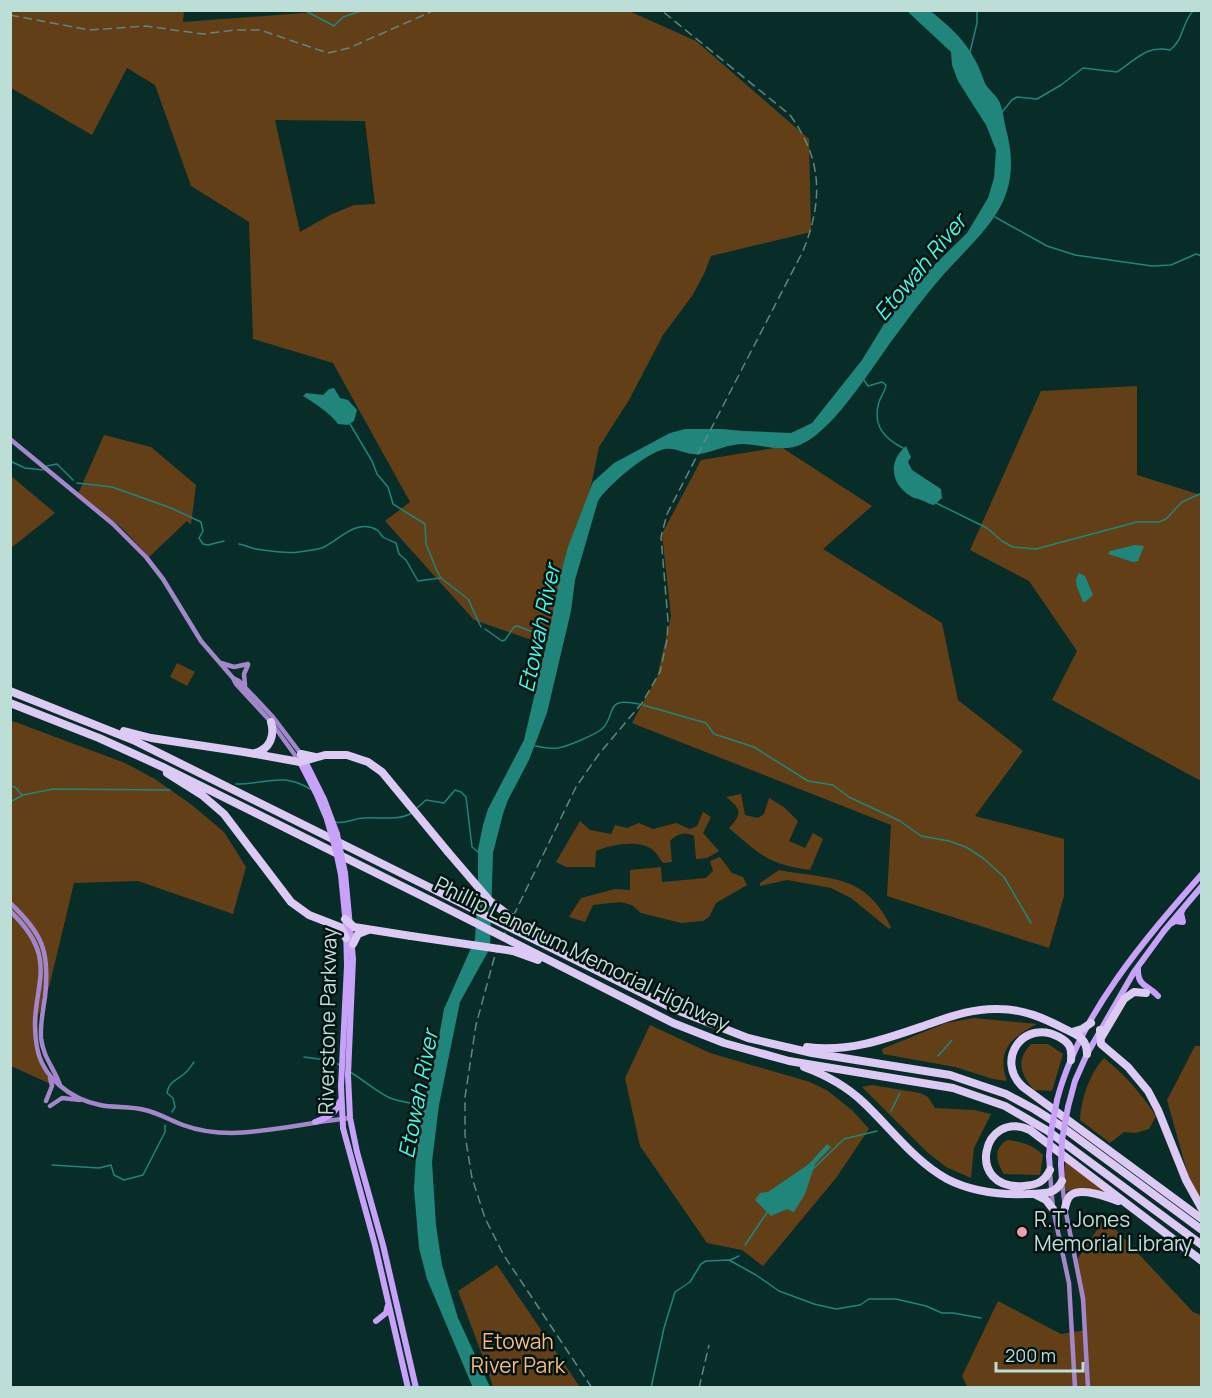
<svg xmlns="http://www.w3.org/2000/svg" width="1212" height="1398" viewBox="0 0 1212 1398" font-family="Manrope,sans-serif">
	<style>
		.green { fill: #633f18; fill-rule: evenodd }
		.water { fill: #20867b }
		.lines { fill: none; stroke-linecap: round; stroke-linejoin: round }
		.stream { stroke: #20867b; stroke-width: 1.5 }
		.secondary { stroke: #a486ca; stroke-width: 4.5 }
		.primary { stroke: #c8a1f9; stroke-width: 6 }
		.motorway { stroke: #dccaf4; stroke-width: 8 }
		.rail { stroke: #63857f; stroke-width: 1.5; stroke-dasharray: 9 4.5; stroke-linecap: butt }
		.primary-bridge { stroke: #c8a1f9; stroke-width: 6 }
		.motorway-bridge { stroke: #dccaf4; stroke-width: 8 }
		.poi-dot { fill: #f29aaf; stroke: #001310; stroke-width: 2 }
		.labels { text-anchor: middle; stroke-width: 5; stroke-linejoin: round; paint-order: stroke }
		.street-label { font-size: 21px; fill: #bdddd7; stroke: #001310 }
		.poi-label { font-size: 21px; fill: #bdddd7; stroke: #001310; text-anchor: start }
		.park-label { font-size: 21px; fill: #fbba7c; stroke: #001310 }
		.water-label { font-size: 22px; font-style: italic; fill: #42fae6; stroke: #001310 }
	</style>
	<rect width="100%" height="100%" fill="#082c27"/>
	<path class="green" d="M342,10L629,11L696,41L809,139L811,232L711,256L704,274L692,296L663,335L629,400L599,447L582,530L549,646L474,620L385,521L410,502L333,363L253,339L249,222L191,186L155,85L127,68L92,135L11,88V11H184L183,22ZM275,120L365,121L375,204L354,205L330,215L300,232Z
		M1137,386V475L1201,495V781L1052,700L1077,651L1029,581L970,550L1041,391Z
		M104,435L151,447L196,485L191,525L187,521L149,557L123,529L78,494Z
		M781,447L872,506L823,549L942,623L958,700L1023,751L975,816L1064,839V896L1049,948L887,896L891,825L632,723L657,677L671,616L662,534L701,460Z
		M11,476L55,513L11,548Z
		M177,663L195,672L187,686L170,677Z
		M10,720L125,763L155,779L192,805L224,832L246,867L233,914L138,881L74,883L49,987L38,1016L37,1044L41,1060L55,1086L11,1066Z
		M741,794L745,815L758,818L764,814L769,798L784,807L798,821L789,841L805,848L813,833L823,839L810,870C767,864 761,855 729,828C742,814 742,809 726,797Z
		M703,812L711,817L703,833L719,851L707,858L696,859L694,836C685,831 677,834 670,841L672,862L663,863C659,858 656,851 650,848C636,840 610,845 596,851L595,867H566L556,862L580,821L590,830L611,834L615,825L627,828L639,823L653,829L676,823L690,829L697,826Z
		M720,857L732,873L743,877L747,885L716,903L709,917L703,921L681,923L641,913L632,905L620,902L593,905L585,922L569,917L581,898L615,889L630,890V870L661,867L662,882L706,878L713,871L710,861Z
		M779,870C831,880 865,873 891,927L889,929L851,898L831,888L787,880L760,886V883Z
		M974,1018L1037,1024C1011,1038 996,1050 1007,1081L993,1079L955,1067L883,1054L882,1049L946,1023Z
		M650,1025L710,1053L810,1082L828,1091L853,1111L869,1129L836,1178L763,1266L742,1250L707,1243L640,1146L625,1078Z
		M1031,1044H1048L1063,1054L1052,1091L1034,1090C1020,1074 1016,1060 1031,1044Z
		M1195,1046H1201V1208L1196,1204L1167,1100Z
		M1104,1058C1125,1075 1141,1093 1156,1116L1149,1129L1136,1133L1124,1132L1110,1143L1080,1120C1081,1099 1090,1073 1104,1058Z
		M872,1085L920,1093L928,1097L935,1108L974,1110L991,1114L974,1148L971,1178L946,1167L927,1152L862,1087Z
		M1007,1140C1020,1141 1034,1145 1043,1155L1040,1175L1004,1174C996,1161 993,1149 1007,1140Z
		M1065,1160L1111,1196L1078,1190L1065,1191Z
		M1105,1218L1193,1312L1201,1315V1387L968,1388L962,1376L998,1301L1061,1334L1086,1330L1074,1264Z
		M497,1265L580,1387H493L486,1365L458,1291Z"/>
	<path class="water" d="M907,11H929L933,13C950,27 965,40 975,60C980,68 982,77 986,85C990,91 997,96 1000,103C1003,111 1004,121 1006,129C1025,200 987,227 944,274C929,291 915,309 902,327C877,359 837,428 802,444C785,453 763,445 744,444C728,444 716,451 700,454C687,456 676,447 665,449C647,452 607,486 598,501L575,580L571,611L547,713L529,760L508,800L503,814L493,853L490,948L460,1002L439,1105L432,1162L436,1225L442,1265L458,1318L490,1387L473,1388L427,1279L419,1248L414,1189L416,1156L423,1108L436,1053L444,1009L475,939L478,890V849L483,825L488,809L524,740L551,624L558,584L568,547L593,482L614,463L670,433L685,429H722L744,431L791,433L812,423L862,360L892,311L908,291L967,233L988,198L994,178L996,150L986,125L958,81L952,65L951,52Z
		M334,388L340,398L348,400L357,410L354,421L348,425L338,424C330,413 316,404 303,396L306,393L323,395L329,389Z
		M906,446L911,457L908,462L912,470L941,489L942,498L934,505C928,504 927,502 921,500C918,498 915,499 912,497C891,485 887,462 906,446Z
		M1135,545L1144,546L1138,561L1133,562L1108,554L1110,551Z
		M1079,573L1085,576L1093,595L1085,602H1083C1080,592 1072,583 1079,573Z
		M827,1144L831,1147L815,1164L805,1194L794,1212L787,1209L771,1216L755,1200L760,1193L768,1192L809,1164Z"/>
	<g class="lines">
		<path class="stream" d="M113,10H116
			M304,10L334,26L343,17L364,10
			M970,52L977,23V10
			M1002,112L1012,100L1017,97L1037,99L1061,85L1083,68L1117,72C1137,59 1146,45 1170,50C1184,40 1182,21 1194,10
			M995,217L1047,246L1075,255L1152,266L1171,265L1196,254L1202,256
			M864,380L868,386L882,382L886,385C885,392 881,396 879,402C872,426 885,439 903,448
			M350,424L372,461L377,474L388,487L393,504L425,524L426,544L437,571L441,578L468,599L481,627
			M10,461L25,468L43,470
			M47,466L57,464L73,480
			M77,483L112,487L171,508L201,522L203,531L199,538L203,544L208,545L224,541
			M936,503L987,528L1002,541L1013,547L1036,549L1137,522H1159L1166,519L1182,502L1202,493
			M239,544C246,545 250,548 256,549C269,551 286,554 299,552C306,551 315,550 322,548C339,540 357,518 377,530C381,533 379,533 383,537C386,539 392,541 396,543L399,554L406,560L418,581L440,578
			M485,629L502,641L505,640L514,627L517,626L533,632L541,622L551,624
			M643,705L706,723L714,734L754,747L808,781L833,785L849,797L900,821L921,836L949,841L966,847L983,858L1004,877L1031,923
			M535,746C542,747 551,749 558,748C569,746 594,735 602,729C617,715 603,696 639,704
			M236,784C267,784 282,772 310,789
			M10,786L15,787L22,795
			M10,802L23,795L53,789L170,790
			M319,806L323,816
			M417,808L426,800L444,803L455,790L461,792L466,797L472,847L478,852
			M335,822C345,825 353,818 364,818C379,817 398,821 412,813
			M938,1056L952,1040
			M304,1057L333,1061L341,1066
			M350,1072C364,1080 375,1091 390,1098C401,1102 412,1103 423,1106
			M891,1111L900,1093
			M172,1112L175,1107L173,1098L167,1093C169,1081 176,1081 184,1074C188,1071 191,1066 194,1062
			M52,1165L99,1168L111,1165L114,1175L124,1180L143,1175L165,1132V1125
			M813,1169L844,1139L877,1131
			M745,1245L768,1211
			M730,1260L739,1256
			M651,1388L664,1328L675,1292L690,1282L701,1264L706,1261L729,1260L756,1275L779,1291L814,1304L836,1309L860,1305L869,1299H896L926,1306L942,1313H953L981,1318"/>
		<path class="secondary" d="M10,439L113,524L146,557L163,579L201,641L233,678L236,684L271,722L300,762
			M221,663L234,667L248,664
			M233,678L239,681L273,717L301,754
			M245,685L244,674L248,665
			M10,903C43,934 50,952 45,997C43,1011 40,1024 41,1038C43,1057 54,1068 60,1085
			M10,911C66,964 26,989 37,1047C42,1077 70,1099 100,1105C114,1108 130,1106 145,1110C158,1113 170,1120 183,1125C199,1131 216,1133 232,1133C271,1132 311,1122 350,1118
			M46,1101L52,1086L50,1078
			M50,1106L62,1098L80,1100
			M1050,1173L1053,1209L1069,1283L1075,1388
			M1062,1182L1065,1208L1083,1298L1088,1388"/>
		<path class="primary" d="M305,761L324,799L337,834
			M300,762L316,793L326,816
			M345,873L353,959L348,1075L350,1118L357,1152L383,1245L416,1388
			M341,875L346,926L347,966L341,1086L343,1128L375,1245L408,1388
			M1172,923L1175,921L1183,922L1181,913L1183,909
			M1138,967C1137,987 1147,984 1158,996
			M1057,1100C1079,1015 1145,939 1202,874
			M1068,1107L1075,1081L1087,1054L1134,972L1164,931L1202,886
			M315,1122C328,1117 335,1115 340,1101
			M1049,1156L1050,1170
			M1061,1164L1062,1181
			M376,1321L386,1313L388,1305"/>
		<path class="motorway" d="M10,691L133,740L437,891
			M10,703L99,738L165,768L432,901
			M124,731L151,738L244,752L300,762L325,755H347L368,762L382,772L448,852
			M255,753C270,749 275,736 271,722
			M301,754L315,757
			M167,773L202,795L224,814L291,902L309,915L340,927L346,938
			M345,919L354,927L411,936
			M524,927L545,940
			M517,931L674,1009L748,1038L812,1053L950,1075L1006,1094L1034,1109L1061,1126L1202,1230
			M511,941L673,1023L724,1043L789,1061L953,1088L1005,1106L1048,1131L1202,1245
			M353,944L358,934L368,930
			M513,951L538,960
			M1100,1030L1101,1044L1128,1067L1148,1091L1158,1110L1186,1180L1202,1209
			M1072,1032L1082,1029L1091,1023
			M1101,1038L1124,999L1134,992L1146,993
			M807,1047C851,1053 891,1037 932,1023C954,1015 976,1008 999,1009C1023,1009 1044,1018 1065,1029C1077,1035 1087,1038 1087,1054
			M1071,1060C1072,1048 1070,1043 1059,1037C1024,1018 994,1060 1023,1087L1202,1219
			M804,1067C826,1075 846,1086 863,1102C890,1127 914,1161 947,1179C972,1192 999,1195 1027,1194C1041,1193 1055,1196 1062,1181
			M1050,1170C1044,1182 1037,1185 1024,1186C964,1191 982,1108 1030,1130L1202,1261
			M1036,1195L1046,1200L1053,1209
			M1065,1208C1066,1204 1067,1198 1071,1195C1081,1187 1108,1197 1118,1201"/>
		<path class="rail" d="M10,15L89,30L146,26L203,34L235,30H260L328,53L349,48L435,10
			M592,1388L503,1254L485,1218L472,1178L465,1135V1097L476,1025L495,955L506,931L576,787L599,754L642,703L660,672L667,640L668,621L661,537L667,514L803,251C823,201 823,160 790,115L661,10
			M699,1388L709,1345"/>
		<path class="primary-bridge" d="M326,816L336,851L341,875
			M337,834L345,873
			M1049,1156L1051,1132L1057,1100
			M1061,1164L1062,1140L1068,1107"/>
		<path class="motorway-bridge" d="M448,852L490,901L524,927
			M437,891L517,931
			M432,901L511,941
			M411,936L513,951"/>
	</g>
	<circle class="poi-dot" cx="1022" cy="1232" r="6"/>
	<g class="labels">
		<g class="street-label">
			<text transform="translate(582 954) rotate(26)" y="7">Phillip Landrum Memorial Highway</text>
			<text transform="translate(328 1021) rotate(-89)" y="7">Riverstone Parkway</text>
		</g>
		<g class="poi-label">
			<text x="1034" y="1227">R.T. Jones<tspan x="1034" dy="24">Memorial Library</tspan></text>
		</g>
		<g class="park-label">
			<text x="518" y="1349">Etowah<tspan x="518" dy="24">River Park</tspan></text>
		</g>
		<g class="water-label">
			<text transform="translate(920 267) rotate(-50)" y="8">Etowah River</text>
			<text transform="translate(539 628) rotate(-78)" y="8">Etowah River</text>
			<text transform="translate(418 1094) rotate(-79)" y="8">Etowah River</text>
		</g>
	</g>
	<rect width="1212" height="1398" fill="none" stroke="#bdddd7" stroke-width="24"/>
	<path d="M996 1362v9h87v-9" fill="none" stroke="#bdddd7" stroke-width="3"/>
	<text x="1005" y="1362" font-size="18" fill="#bdddd7" stroke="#001310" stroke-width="4.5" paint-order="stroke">200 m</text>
</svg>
